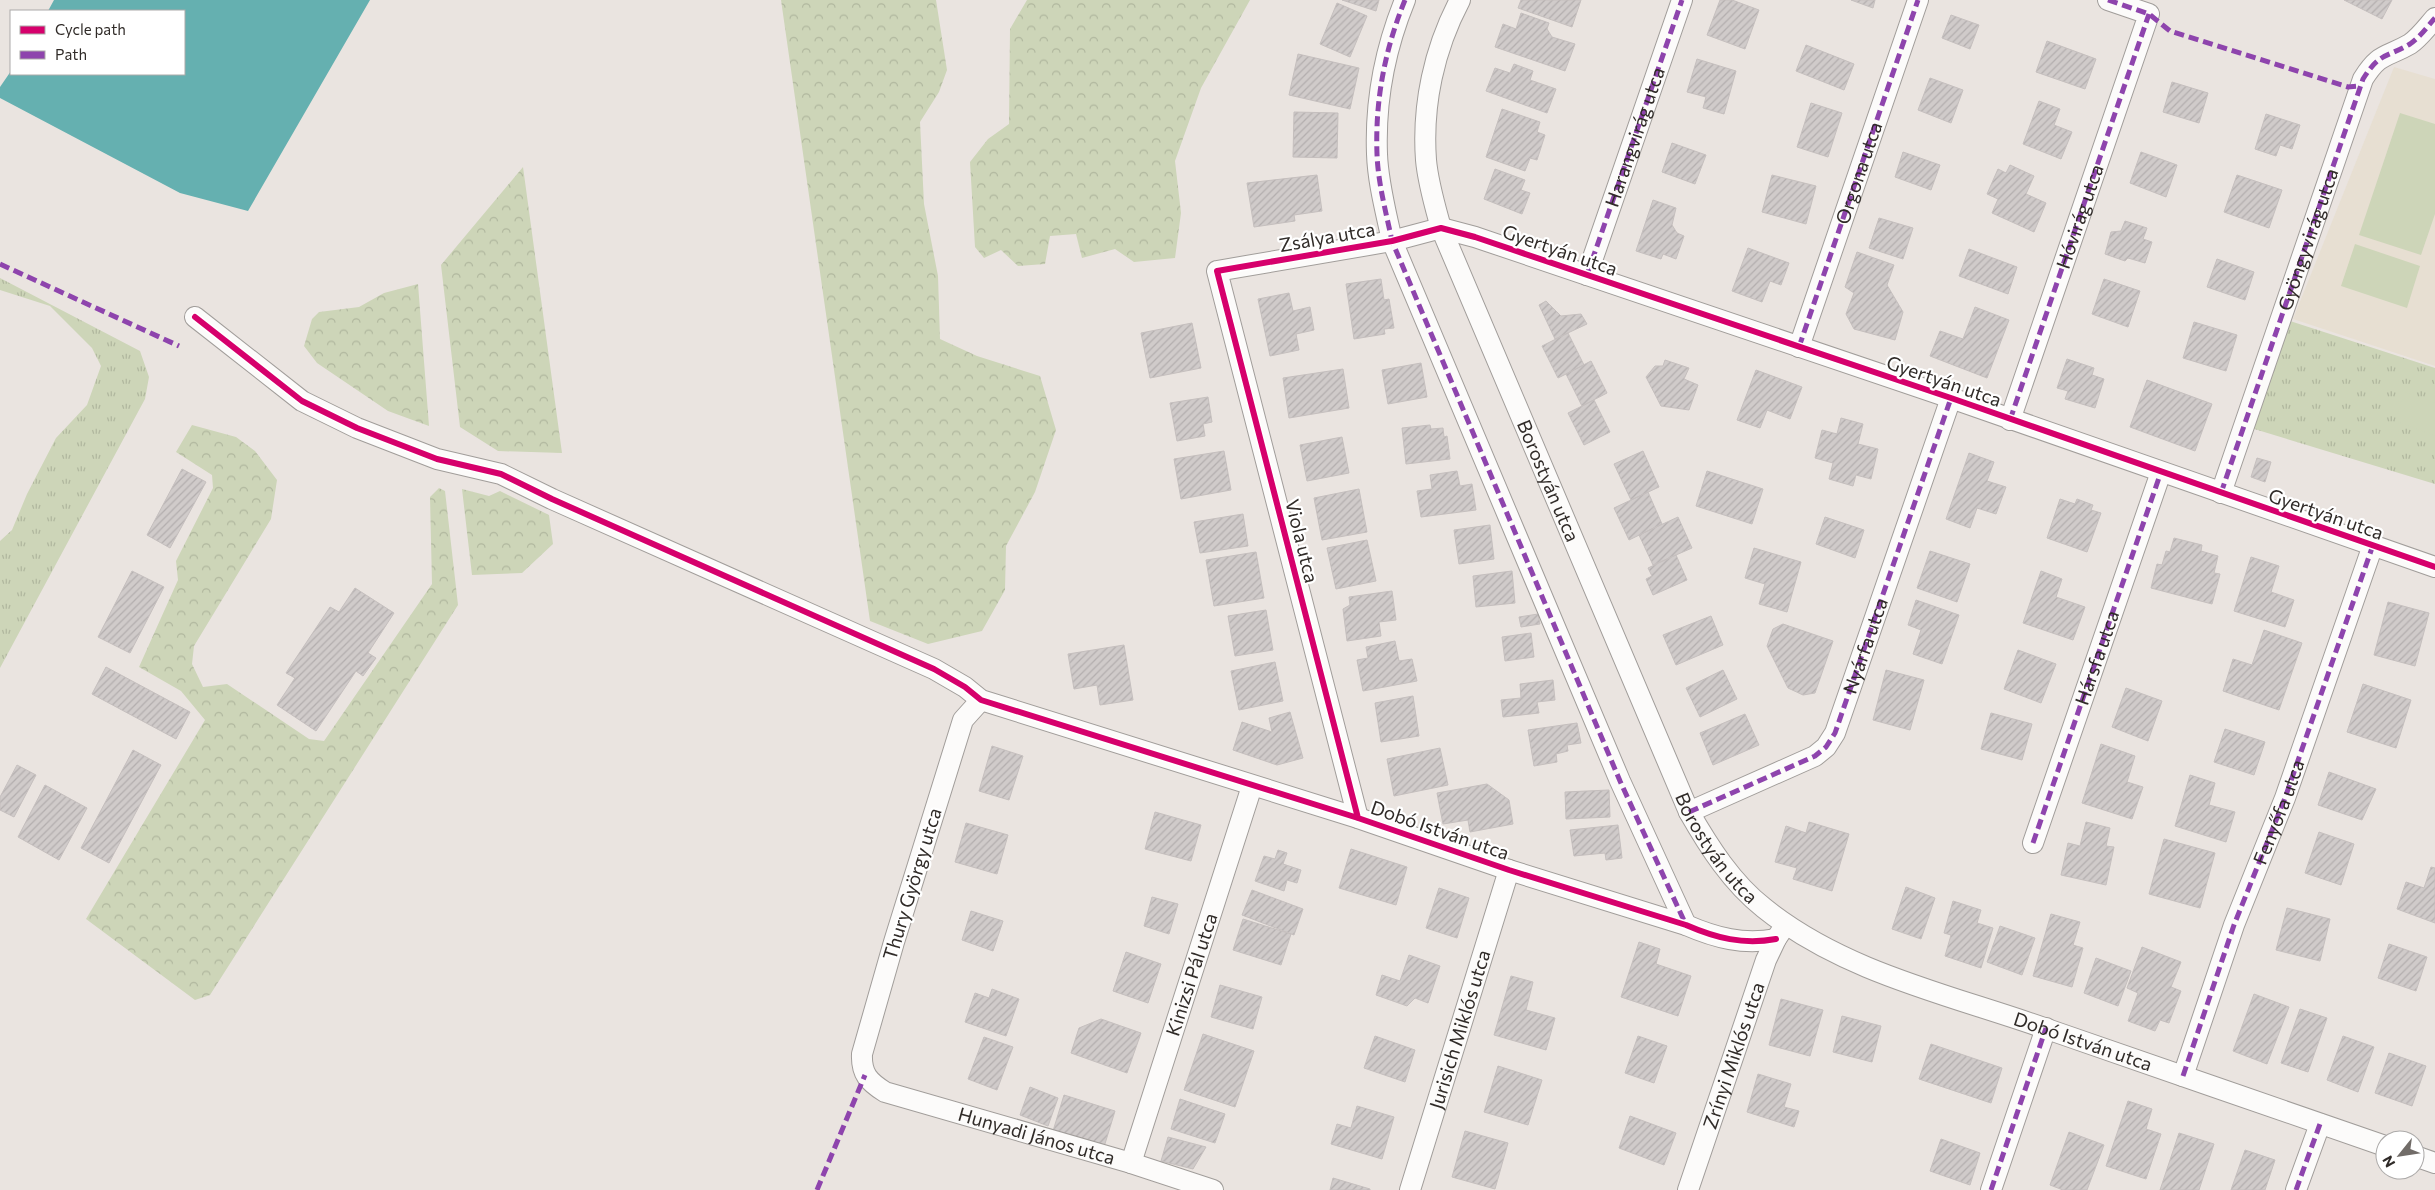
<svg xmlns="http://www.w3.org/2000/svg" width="2435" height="1190" viewBox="0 0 2435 1190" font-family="Commissioner,sans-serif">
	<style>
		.education { fill: #e7dfd2 }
		.grass { fill: url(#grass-tufts) }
		.forest { fill: url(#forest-crowns) }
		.pitch { fill: #cdd5b8 }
		.water { fill: #65b0b0 }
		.building { fill: url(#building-hatch); stroke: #c5bfbe }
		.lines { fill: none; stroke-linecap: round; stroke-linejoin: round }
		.minor-casing { stroke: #a19d9a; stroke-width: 22 }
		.minor { stroke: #fcfbfa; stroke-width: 20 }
		.quiet { stroke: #8e44ad; stroke-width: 5; stroke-dasharray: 10 5; stroke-linecap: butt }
		.cycleway-casing { stroke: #fff; stroke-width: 9 }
		.cycleway { stroke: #d6006c; stroke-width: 6 }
		.labels { text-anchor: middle; stroke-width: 4.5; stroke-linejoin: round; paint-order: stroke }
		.street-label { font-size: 19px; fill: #302b28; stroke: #fff }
	</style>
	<defs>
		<pattern id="grass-tufts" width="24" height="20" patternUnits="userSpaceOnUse" patternTransform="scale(1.25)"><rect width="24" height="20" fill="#cdd5b8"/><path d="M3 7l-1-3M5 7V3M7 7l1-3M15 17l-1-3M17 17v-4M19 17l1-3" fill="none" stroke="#b0b79e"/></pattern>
		<pattern id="forest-crowns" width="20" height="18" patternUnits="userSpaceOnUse" patternTransform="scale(1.25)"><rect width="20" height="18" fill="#cdd5b8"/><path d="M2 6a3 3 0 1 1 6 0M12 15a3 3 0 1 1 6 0" fill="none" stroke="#b0b79e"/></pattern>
		<pattern id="building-hatch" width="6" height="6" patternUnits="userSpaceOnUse" patternTransform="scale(1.25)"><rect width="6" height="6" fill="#d0cbca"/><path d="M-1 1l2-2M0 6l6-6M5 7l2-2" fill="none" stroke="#b3aeae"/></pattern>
	</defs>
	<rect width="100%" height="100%" fill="#eae4e0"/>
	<path class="education" d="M2394,67L2435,79V366L2293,319Z"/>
	<path class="grass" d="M0,278L140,351L149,377L145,399L0,668V541L12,530L27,494L56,438L87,405L101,366L92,348L50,306L0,290Z
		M2290,321L2435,368V484L2251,428Z"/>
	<path class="forest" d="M781,0H936L947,70L939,92L920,122L924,204L938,276L940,339L977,356L1040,376L1056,430L1035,492L1006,546L1005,590L982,631L928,644L870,621Z
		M1027,0H1250L1201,88L1175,161L1181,213L1175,258L1134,262L1115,249L1082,258L1076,234L1050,236L1045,264L1018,266L1001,250L984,258L975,247L970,162L988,139L1009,124L1010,29Z
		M523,167L562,453L498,451L460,427L441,265Z
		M418,284L429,426L388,411L317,363L304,346L312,319L319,312L359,307L384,293Z
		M192,425L236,437L255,451L277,480L271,519L194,646L192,664L203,687L227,684L309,739L324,741L432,584L430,497L439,488L445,491L458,605L210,995L195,1000L86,919L205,720L181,691L139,667L178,580L176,561L213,488L212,475L176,452Z
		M462,489L489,496L500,491L549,515L553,544L522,573L472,575Z"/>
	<path class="pitch" d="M2400,113L2435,124V214L2421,255L2359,235Z
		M2355,244L2420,266L2407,308L2341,286Z
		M2405,392L2435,403V436L2395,421Z"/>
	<path class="water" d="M54,0H370L248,211L180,193L0,98V87L11,71V74H184V11H48Z"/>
	<path class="building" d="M1342,0H1379L1376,11Z
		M1521,0H1581L1572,27L1518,8Z
		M1720,0H1732L1759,10L1745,49L1707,35Z
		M1851,0H1875L1873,8Z
		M2344,0H2392L2382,19Z
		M1337,3L1367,16L1350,57L1320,44Z
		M1521,13L1549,23L1547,29L1552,37L1575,44L1565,71L1495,47L1503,24L1516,29Z
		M1951,15L1979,25L1970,49L1942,38Z
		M2047,41L2096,59L2085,89L2036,72Z
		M1806,45L1854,64L1844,90L1796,71Z
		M1298,54L1359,68L1350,109L1289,95Z
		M1697,59L1736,71L1724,114L1703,108L1706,97L1687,92Z
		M1514,64L1533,71L1530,80L1556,89L1547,113L1486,91L1495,68L1510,73Z
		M1930,78L1963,90L1951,123L1918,110Z
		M2172,82L2208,93L2199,123L2163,112Z
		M2039,101L2060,109L2054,125L2072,132L2061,159L2023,144Z
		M1811,103L1842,113L1828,157L1797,147Z
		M1502,109L1540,122L1537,132L1545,135L1537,160L1530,158L1525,171L1486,157Z
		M1294,112L1338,113L1337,158L1293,157Z
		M2266,114L2300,125L2292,149L2280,145L2276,156L2255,149Z
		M1672,143L1706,155L1695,184L1662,172Z
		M1903,152L1940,165L1931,190L1895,177Z
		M2141,152L2177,165L2166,197L2130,183Z
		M2010,165L2034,176L2026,194L2046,203L2034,232L1992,213L1998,199L1987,194L1998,169L2006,173Z
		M1495,169L1525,180L1521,190L1530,193L1522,214L1484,199Z
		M1317,175L1322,211L1294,215L1295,221L1254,227L1247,183Z
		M1772,175L1816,186L1806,224L1762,212Z
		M2237,175L2282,190L2269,228L2224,212Z
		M1653,200L1676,208L1672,225L1677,233L1684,236L1676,259L1663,254L1661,259L1636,251Z
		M1879,218L1913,228L1903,259L1869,248Z
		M2125,221L2147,228L2143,239L2152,242L2145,263L2128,258L2125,261L2105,254L2111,232L2121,231Z
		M1748,248L1789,263L1781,285L1770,281L1762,302L1732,291Z
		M1969,249L2017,267L2008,294L1959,276Z
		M1857,252L1894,265L1887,285L1903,312L1895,340L1854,329L1846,314L1854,293L1845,287Z
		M2217,259L2254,272L2245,300L2207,287Z
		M1381,279L1384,300L1389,299L1394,328L1384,329L1385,334L1354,339L1346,284Z
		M2104,279L2140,291L2128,327L2092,314Z
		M1289,293L1293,311L1310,307L1314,330L1296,334L1299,350L1270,356L1258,299Z
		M1546,301L1561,316L1581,314L1587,324L1555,339L1539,305Z
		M1975,307L2009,320L1987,378L1930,356L1940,331L1963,339Z
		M2194,322L2237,335L2226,371L2183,358Z
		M1192,323L1201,368L1150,378L1141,333Z
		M1568,333L1584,365L1558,378L1542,346Z
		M2067,359L2094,368L2092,375L2104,379L2095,408L2065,399L2068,391L2057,388Z
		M1665,360L1689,368L1684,379L1698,385L1689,410L1661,406L1646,377L1655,366H1663Z
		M1591,361L1607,393L1582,406L1566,374Z
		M1421,363L1427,397L1388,404L1382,370Z
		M1343,369L1349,408L1289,418L1283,378Z
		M1756,370L1802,387L1790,419L1767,410L1760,428L1737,420Z
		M2147,380L2212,404L2195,451L2130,427Z
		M1208,397L1212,422L1203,424L1205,436L1177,441L1170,403Z
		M1594,400L1610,432L1584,445L1568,413Z
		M1841,418L1863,424L1858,444L1878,449L1871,479L1856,475L1853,486L1829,479L1833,463L1815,458L1822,430L1837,434Z
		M1430,425L1431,429L1443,428L1444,437L1447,436L1450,459L1406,464L1402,428Z
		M1342,437L1349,473L1307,481L1300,445Z
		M1224,451L1231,490L1181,499L1174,459Z
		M1643,451L1659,487L1631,500L1614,464Z
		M1969,453L1994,462L1987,481L2006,487L1996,514L1977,508L1970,528L1946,519Z
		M2257,458L2271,462L2265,482L2251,477Z
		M182,469L206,482L170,548L147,535Z
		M1457,471L1460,486L1472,484L1476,510L1421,517L1417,491L1432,489L1430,475Z
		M1707,471L1763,489L1752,524L1696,506Z
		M1359,489L1367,532L1322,540L1314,498Z
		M1648,492L1662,524L1629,540L1614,508Z
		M2060,499L2075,504L2077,499L2093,505L2091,510L2101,513L2087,552L2047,538Z
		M1243,514L1248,546L1200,553L1194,522Z
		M1678,517L1692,548L1653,565L1639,535Z
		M1825,517L1864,530L1855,558L1816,544Z
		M1490,525L1494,559L1459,564L1454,530Z
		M2174,538L2202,545L2201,551L2218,556L2214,573L2220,574L2212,604L2151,588L2157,564L2162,565L2166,551L2170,552Z
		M1367,540L1376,581L1336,589L1327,548Z
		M1754,548L1801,562L1787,612L1759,604L1765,584L1745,578Z
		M1930,551L1970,564L1957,602L1917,588Z
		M1256,552L1264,598L1214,606L1206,560Z
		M1676,555L1687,580L1653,595L1646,579L1652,576L1648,568Z
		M2251,557L2279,566L2271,592L2294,600L2285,627L2234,611Z
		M132,571L164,587L130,653L98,637Z
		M1512,571L1515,603L1476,607L1473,576Z
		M2041,571L2062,579L2056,597L2085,607L2073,640L2023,623Z
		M355,588L394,613L368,653L376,658L363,676L356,671L316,731L277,705L295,678L286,673L330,607L339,612Z
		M1392,591L1396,620L1379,622L1381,636L1347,641L1343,609L1350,605L1349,597Z
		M1916,600L1959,615L1942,664L1913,654L1921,630L1908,625Z
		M2388,602L2429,613L2415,666L2374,655Z
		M1266,610L1273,650L1235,656L1228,616Z
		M1538,614L1540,624L1521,627L1519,617Z
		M1711,616L1723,645L1676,665L1663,635Z
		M1783,624L1833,641L1815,693L1803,695L1788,688L1767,646L1773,629Z
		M2264,630L2302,643L2279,710L2223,691L2233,659L2252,665Z
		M1531,633L1534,657L1505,661L1502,637Z
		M1395,641L1399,661L1412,659L1417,681L1363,691L1357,660L1368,658L1366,647Z
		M1124,645L1133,700L1100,705L1097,685L1074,689L1068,654Z
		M2018,650L2056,664L2041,703L2004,689Z
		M1275,662L1283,701L1239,710L1231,671Z
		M106,667L190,712L176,739L92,694Z
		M1723,670L1737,699L1700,717L1686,688Z
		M1886,670L1924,680L1910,730L1873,720Z
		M1553,680L1555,700L1537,702L1539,713L1503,717L1501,700L1521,698L1520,684Z
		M2363,684L2411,700L2396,748L2347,732Z
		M2126,688L2162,701L2148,741L2112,727Z
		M1413,696L1419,736L1381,742L1375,703Z
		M1290,712L1303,758L1277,765L1233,750L1242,722L1272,732L1269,718Z
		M1991,713L2032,724L2022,760L1981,749Z
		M1745,714L1759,745L1713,765L1700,733Z
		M1577,723L1581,743L1567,745L1568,751L1556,754L1557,762L1534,766L1528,730Z
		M2225,729L2265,742L2254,775L2214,762Z
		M2101,744L2135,756L2127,782L2143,787L2132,819L2082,803Z
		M992,746L1023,756L1009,800L979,791Z
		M1440,748L1448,785L1394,796L1387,759Z
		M133,750L161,765L109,863L81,848Z
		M17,765L36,775L14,817L0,810V797Z
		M2329,772L2376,789L2362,820L2318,805Z
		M2190,775L2215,783L2209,805L2235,812L2226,842L2175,826Z
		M1487,784L1509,800L1513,824L1470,832L1468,820L1443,824L1437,793Z
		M45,785L87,808L59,860L18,837Z
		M1609,790L1610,817L1566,819L1565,792Z
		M1155,812L1201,825L1191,861L1145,849Z
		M1809,822L1849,834L1832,891L1793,879L1797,868L1775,862L1786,826L1806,833Z
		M2086,822L2110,828L2106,846L2114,847L2106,885L2061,875L2068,843L2080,846Z
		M966,823L1008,835L997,874L955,862Z
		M1618,825L1622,858L1606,860L1605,853L1574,856L1570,830Z
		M2319,832L2354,844L2341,885L2305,873Z
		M2164,839L2215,853L2200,908L2149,894Z
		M1351,849L1407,867L1396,905L1339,888Z
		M1278,850L1287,853L1283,864L1301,870L1297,883L1287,880L1284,891L1255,881L1264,856L1275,859Z
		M2431,867L2435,868V923L2397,909L2406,882L2424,888Z
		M1906,887L1935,898L1921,939L1892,929Z
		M1439,888L1469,898L1457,938L1426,928Z
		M1252,890L1303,909L1294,935L1242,915Z
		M1152,897L1178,904L1169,934L1144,926Z
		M1953,901L1981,910L1977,923L1993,928L1981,968L1945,956L1951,935L1944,933Z
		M2287,908L2330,919L2320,961L2276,950Z
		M971,911L1003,921L993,951L962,940Z
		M2051,914L2080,922L2073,945L2083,948L2072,987L2033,976Z
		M1243,919L1291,934L1281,965L1233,950Z
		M2000,926L2035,938L2022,975L1987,962Z
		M1639,942L1660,949L1656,964L1691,976L1678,1016L1621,997Z
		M2389,944L2427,957L2416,991L2378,978Z
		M2142,947L2181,962L2171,987L2181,991L2169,1023L2160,1020L2155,1031L2128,1021L2138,993L2127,988Z
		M1126,952L1161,964L1148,1003L1113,991Z
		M1409,955L1440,966L1428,1003L1415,998L1407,1006L1376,995L1382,975L1400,981Z
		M2096,958L2131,971L2118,1006L2084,993Z
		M1511,976L1533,982L1526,1010L1555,1018L1546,1050L1494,1035Z
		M1220,985L1262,997L1253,1029L1211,1017Z
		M992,989L1019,999L1006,1036L965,1022L975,993L989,998Z
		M2254,994L2289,1007L2267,1064L2233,1051Z
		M1781,999L1823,1010L1810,1056L1769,1045Z
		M2300,1009L2327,1018L2308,1072L2281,1063Z
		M1842,1016L1881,1026L1872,1062L1833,1052Z
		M1101,1019L1141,1033L1127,1073L1071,1053L1079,1028Z
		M1203,1034L1254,1051L1235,1107L1184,1090Z
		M1375,1036L1415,1050L1405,1082L1364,1068Z
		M1638,1036L1667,1046L1654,1083L1625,1073Z
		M2343,1036L2374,1047L2358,1092L2327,1080Z
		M984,1037L1013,1047L997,1090L968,1079Z
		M1931,1044L2002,1068L1991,1103L1919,1079Z
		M2389,1053L2426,1066L2412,1106L2375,1093Z
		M1498,1066L1542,1080L1528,1125L1484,1112Z
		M1758,1074L1791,1084L1784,1107L1799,1111L1794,1127L1747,1112Z
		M1030,1087L1058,1098L1048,1126L1020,1115Z
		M1064,1095L1115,1111L1104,1147L1053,1131Z
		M1180,1099L1225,1114L1215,1143L1171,1129Z
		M2128,1101L2152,1109L2146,1129L2161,1134L2146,1179L2106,1166Z
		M1357,1106L1394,1117L1382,1159L1331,1144L1337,1124L1351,1128Z
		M1630,1116L1676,1133L1664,1165L1619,1148Z
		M1465,1131L1508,1143L1495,1189L1452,1177Z
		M2069,1132L2104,1145L2087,1190H2063L2050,1185Z
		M2179,1133L2214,1144L2199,1190H2160Z
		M1168,1137L1206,1147L1193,1169L1161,1161Z
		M1941,1139L1980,1153L1970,1185L1930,1171Z
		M2245,1150L2275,1160L2265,1190H2231Z
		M1333,1178L1370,1189V1190H1330Z"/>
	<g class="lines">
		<g class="minor-casing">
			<g id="minor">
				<path d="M1405,0C1385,49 1375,100 1377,154C1378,183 1386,212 1392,241L1620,781L1686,925"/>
				<path id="s1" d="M1460,0C1434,49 1422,105 1426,160C1428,183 1435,206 1441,228L1689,812C1709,847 1732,883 1764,908C1845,973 1951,995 2047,1029C2160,1067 2272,1108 2385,1146"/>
				<path id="s2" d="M1587,275L1682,0"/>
				<path d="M195,317L302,401L357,428L437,459L501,474L552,499L934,669L965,687L981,700L1358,818L1509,870L1686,925C1716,938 1743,945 1776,939"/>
				<path d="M1799,347L1918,0"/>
				<path id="s3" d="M2010,420L2149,14L2108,0"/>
				<path d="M2221,493L2363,79C2380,52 2386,58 2410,44C2420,37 2427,27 2435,18"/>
				<path id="s4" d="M981,700L963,720L894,942L862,1054C861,1074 869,1082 885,1092L1131,1163L1213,1190"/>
				<path id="s5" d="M1689,812L1815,756L1826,747L1835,733L1951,398"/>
				<path d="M1358,818L1217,271L1392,241L1441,228L1475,237L1951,398L2435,567"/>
				<path d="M2033,843L2161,472"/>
				<path id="s6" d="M2183,1076L2234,925L2285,798L2373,545"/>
				<path d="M2415,1156L2435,1163"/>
				<path id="s7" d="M1131,1163L1252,786"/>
				<path id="s8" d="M1410,1190L1509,870"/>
				<path id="s9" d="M1688,1190L1766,960L1776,939L1782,930"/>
				<path d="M1991,1190L2046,1028"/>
				<path d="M2296,1190L2320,1124"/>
			</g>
		</g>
		<use href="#minor" class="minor"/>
		<g class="quiet">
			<path d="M1405,0C1385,49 1375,100 1377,154C1378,183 1386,212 1392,241L1620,781L1686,925"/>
			<path d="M2108,0L2149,14L2170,31L2348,87L2360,86"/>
			<path d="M0,264L179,346"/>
			<path d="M1587,275L1682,0"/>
			<path id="s10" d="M1799,347L1918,0"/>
			<path d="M2010,420L2149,14"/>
			<path id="s11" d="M2221,493L2363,79C2380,52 2386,58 2410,44C2420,37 2427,27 2435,18"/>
			<path d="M1689,812L1815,756L1826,747L1835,733L1951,398"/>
			<path id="s12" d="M2033,843L2161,472"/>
			<path d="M2183,1076L2234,925L2285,798L2373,545"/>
			<path d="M817,1190L865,1075"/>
			<path d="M1991,1190L2046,1028"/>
			<path d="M2296,1190L2320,1124"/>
		</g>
		<g class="cycleway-casing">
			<path id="cycleway" d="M195,317L302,401L357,428L437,459L501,474L552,499L934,669L965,687L981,700L1358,818L1509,870L1686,925C1716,938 1743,945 1776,939
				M1358,818L1217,271L1392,241L1441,228L1475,237L1951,398L2435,567"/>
		</g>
		<use href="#cycleway" class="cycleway"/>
	</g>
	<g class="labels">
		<g class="street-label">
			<text dy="7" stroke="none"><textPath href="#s2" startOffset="146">Harangvirág utca</textPath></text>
			<text dy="7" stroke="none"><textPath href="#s10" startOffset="184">Orgona utca</textPath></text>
			<text dy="7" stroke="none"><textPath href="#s3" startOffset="215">Hóvirág utca</textPath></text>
			<text transform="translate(1327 237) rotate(-10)" y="7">Zsálya utca</text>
			<text dy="7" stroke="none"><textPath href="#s11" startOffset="268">Gyöngyvirág utca</textPath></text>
			<text transform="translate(1560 250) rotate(19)" y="7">Gyertyán utca</text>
			<text transform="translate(1944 381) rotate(19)" y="7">Gyertyán utca</text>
			<text dy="7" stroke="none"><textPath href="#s1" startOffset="510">Borostyán utca</textPath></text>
			<text transform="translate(2326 514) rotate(19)" y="7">Gyertyán utca</text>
			<text transform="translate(1302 541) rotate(76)" y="7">Viola utca</text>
			<text dy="7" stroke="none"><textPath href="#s5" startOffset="261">Nyárfa utca</textPath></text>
			<text dy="7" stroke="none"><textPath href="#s12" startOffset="196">Hársfa utca</textPath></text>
			<text dy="7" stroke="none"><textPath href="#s6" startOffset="281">Fenyőfa utca</textPath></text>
			<text transform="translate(1440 830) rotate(19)" y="7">Dobó István utca</text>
			<text dy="7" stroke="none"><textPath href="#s1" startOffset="915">Borostyán utca</textPath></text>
			<text transform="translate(912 884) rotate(-73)" y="7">Thury György utca</text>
			<text dy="7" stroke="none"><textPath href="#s7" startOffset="198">Kinizsi Pál utca</textPath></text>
			<text dy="7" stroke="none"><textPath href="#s8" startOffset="168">Jurisich Miklós utca</textPath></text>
			<text dy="7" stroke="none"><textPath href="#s1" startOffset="1340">Dobó István utca</textPath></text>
			<text dy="7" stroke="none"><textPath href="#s9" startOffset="142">Zrínyi Miklós utca</textPath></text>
			<text dy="7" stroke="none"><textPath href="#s4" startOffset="581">Hunyadi János utca</textPath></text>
		</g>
	</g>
	<rect x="10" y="10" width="175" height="65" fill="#ffffff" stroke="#acaaa9"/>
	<rect x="20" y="26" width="25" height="8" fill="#d6006c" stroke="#acaaa9"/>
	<text x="55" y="35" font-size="15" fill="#302b28">Cycle path</text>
	<rect x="20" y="51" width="25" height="8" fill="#8e44ad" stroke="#acaaa9"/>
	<text x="55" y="60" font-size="15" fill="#302b28">Path</text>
	<g transform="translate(2400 1155) rotate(240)"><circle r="24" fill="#ffffff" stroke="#acaaa9"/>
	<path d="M0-4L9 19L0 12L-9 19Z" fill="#716c68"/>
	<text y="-8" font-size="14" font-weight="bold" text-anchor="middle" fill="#302b28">N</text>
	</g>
</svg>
